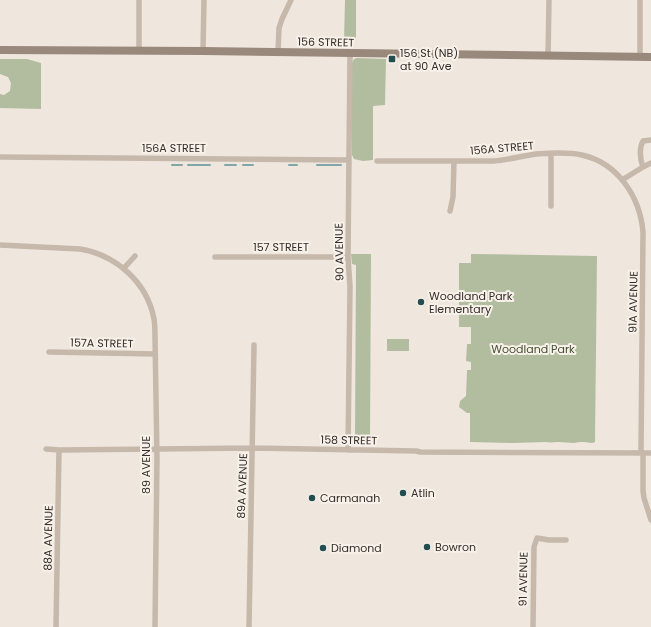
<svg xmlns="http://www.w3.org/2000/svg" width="651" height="627" viewBox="0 0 651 627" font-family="Poppins,sans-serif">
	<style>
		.green { fill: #b2bc9f }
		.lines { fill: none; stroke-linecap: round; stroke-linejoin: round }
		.stream { stroke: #80a6a9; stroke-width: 2 }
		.minor { stroke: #c6b8ab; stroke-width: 5.5 }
		.secondary { stroke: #99887c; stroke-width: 8 }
		.poi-dot { fill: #244d51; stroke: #f7f1e9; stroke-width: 1.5 }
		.labels { text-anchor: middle; stroke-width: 4; stroke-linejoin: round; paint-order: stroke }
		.street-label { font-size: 11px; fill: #342d29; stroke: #f7f1e9 }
		.poi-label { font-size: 11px; fill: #342d29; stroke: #f7f1e9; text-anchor: start }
		.park-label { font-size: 11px; fill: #435030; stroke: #f7f1e9 }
	</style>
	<rect width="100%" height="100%" fill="#efe7de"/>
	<path class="green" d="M345,0H356V41H344Z
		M357,58L386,59L385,105L373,106V160L363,161L354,159L352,155V63L354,59Z
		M0,59H27L41,63V109L0,108V94L4,95L10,91L11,83L8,77L0,74Z
		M351,254H371L370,443H360L356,442L355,437L356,265L352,264Z
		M471,254L597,256L595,442C591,444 589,442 584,442C580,442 577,442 574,443C569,443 564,442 558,442C554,442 550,443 546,442L513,443L470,442V413H467L459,407L460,401L466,396L467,370H471V362L466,361L467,344H471V327H459V263H471Z
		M387,339H409V351H387Z"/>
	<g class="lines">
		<path class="stream" d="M172,165H182
			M188,165H210
			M225,165H236
			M243,165H253
			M289,165H297
			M317,165H341"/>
		<path class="minor" d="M139,51V0
			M203,51L204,0
			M278,53L279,28L282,19L291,0
			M548,56L549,0
			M640,57V0
			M551,154V206
			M0,157L349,160
			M377,161H494C508,160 522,156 536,154C549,153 570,152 582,155C618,163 640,197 643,232L641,453
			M643,167C640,159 639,148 643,141L651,140
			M622,180L643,167L651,163
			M450,211L453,197L454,161
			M0,245L80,249C116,255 147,282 154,319C155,325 155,331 155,337L157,458L155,627
			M215,257H348
			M124,268L135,256
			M49,352L155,354
			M46,449L59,450L253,448L416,451L420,452L651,453
			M348,450L350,287L348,257L350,54
			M643,453V491L644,498L651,520
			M56,627L59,450
			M249,627C250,533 253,439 254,345
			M533,627L534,547L537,538L549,540H566"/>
		<path class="secondary" d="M0,50L203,51L651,57"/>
	</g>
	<g class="poi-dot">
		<rect x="388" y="55" width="8" height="8" rx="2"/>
		<circle cx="421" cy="302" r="4"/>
		<circle cx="403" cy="493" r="4"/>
		<circle cx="312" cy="498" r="4"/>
		<circle cx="427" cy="547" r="4"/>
		<circle cx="323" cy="548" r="4"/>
	</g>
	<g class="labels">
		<g class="street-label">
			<text transform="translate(326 42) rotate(1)" y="4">156 STREET</text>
			<text x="174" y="152">156A STREET</text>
			<text transform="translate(502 148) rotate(-5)" y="4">156A STREET</text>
			<text x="281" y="251">157 STREET</text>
			<text transform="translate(339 252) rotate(-91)" y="4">90 AVENUE</text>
			<text transform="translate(633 302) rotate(-89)" y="4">91A AVENUE</text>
			<text transform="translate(102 343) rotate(1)" y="4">157A STREET</text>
			<text transform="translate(349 440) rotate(1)" y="4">158 STREET</text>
			<text transform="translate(146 465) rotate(-90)" y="4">89 AVENUE</text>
			<text transform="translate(242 486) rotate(-88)" y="4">89A AVENUE</text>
			<text transform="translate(48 538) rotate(-89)" y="4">88A AVENUE</text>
			<text transform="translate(523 579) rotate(-89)" y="4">91 AVENUE</text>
		</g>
		<g class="poi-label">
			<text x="400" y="57">156 St (NB)<tspan x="400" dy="13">at 90 Ave</tspan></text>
			<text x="429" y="300">Woodland Park<tspan x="429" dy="13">Elementary</tspan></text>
			<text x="411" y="497">Atlin</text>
			<text x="320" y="502">Carmanah</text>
			<text x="435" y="551">Bowron</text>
			<text x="331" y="552">Diamond</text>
		</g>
		<g class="park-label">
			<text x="533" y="353">Woodland Park</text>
		</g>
	</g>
</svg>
